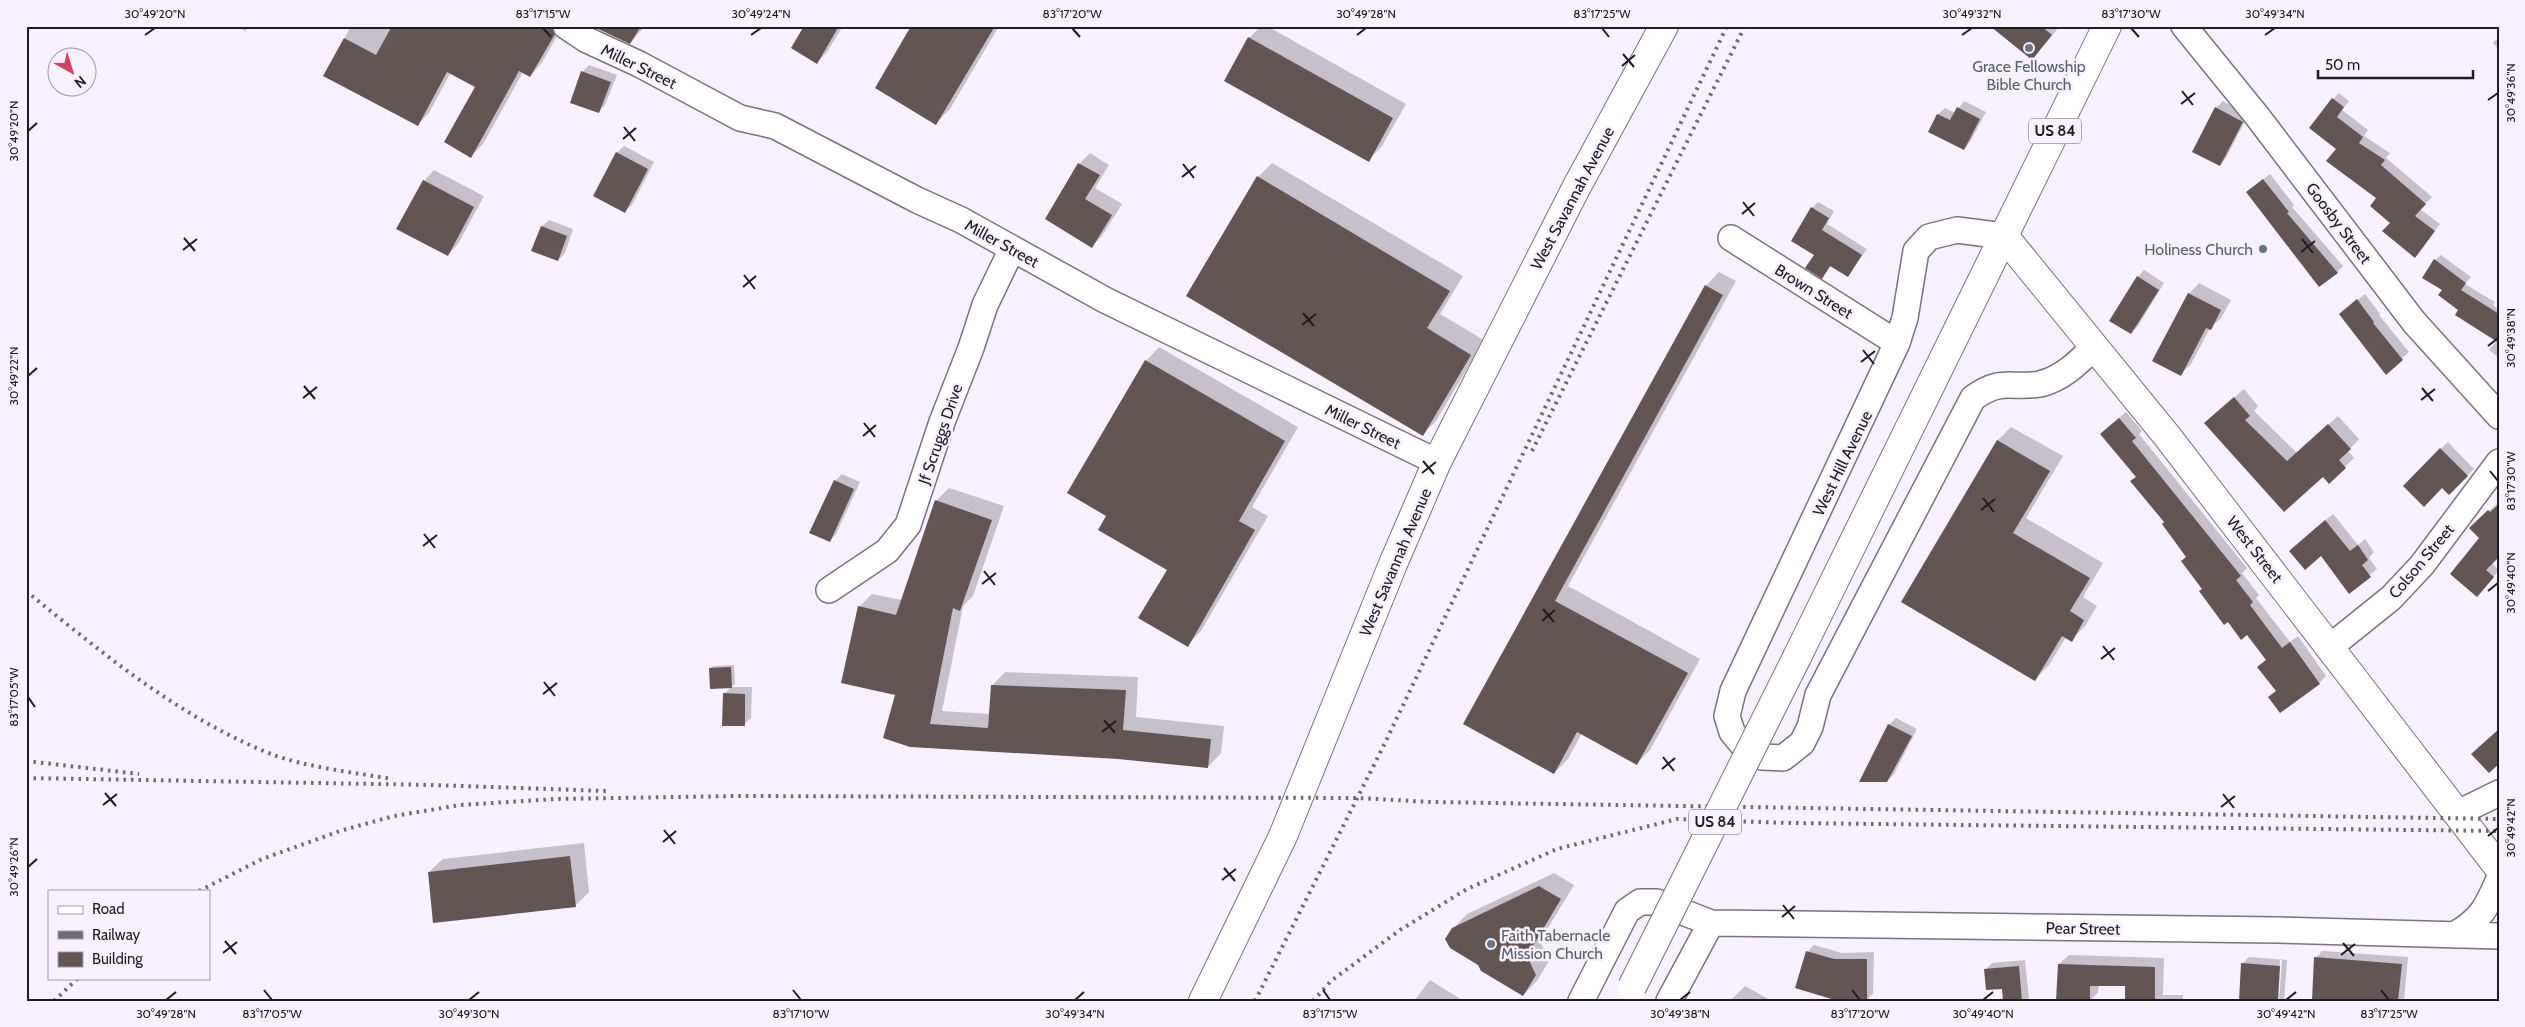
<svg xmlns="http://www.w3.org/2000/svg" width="2525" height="1027" viewBox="0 0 2525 1027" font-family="Cabin,sans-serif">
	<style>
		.shadow { fill: #0003 }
		.building { fill: #635554 }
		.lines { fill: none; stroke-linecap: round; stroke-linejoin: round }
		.street-casing { stroke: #7a737f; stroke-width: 28 }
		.secondary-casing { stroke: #7a737f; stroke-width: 30 }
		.highway-casing { stroke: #7a737f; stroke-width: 30 }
		.street { stroke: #fff; stroke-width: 25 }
		.secondary { stroke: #fff; stroke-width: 28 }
		.highway { stroke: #fff; stroke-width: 28 }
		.rail { stroke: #6f6b73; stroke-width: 4; stroke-dasharray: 2.5 5; stroke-linecap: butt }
		.highway-bridge-casing { stroke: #7a737f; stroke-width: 30; stroke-linecap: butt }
		.highway-bridge { stroke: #fff; stroke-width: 28 }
		.ticks { fill: none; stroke: #1e1c20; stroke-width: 2 }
		.worship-dot { fill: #6b7280; stroke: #f7f0fd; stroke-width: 2 }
		.labels { text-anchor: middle; stroke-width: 5; stroke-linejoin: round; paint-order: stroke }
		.shield { fill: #f7f0fd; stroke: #5f5c62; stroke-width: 1 }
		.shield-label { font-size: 15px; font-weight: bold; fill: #1e1c20 }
		.street-label { font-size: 16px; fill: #1e1c20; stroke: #f7f0fd }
		.worship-label { font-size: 16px; fill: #5b616d; stroke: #f7f0fd }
		.neatline { fill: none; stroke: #1e1c20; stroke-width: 2 }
		.ticks-label { font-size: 12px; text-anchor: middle; fill: #1e1c20 }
	</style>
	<rect width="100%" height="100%" fill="#f7f0fd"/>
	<path class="shadow" d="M236,26H250L245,31Z
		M351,26H563L541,64L530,76L523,72L483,144L471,156L476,87L451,72L429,113L418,124L325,75Z
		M595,26H645L630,43Z
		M805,26H843L827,52L817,62Z
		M913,26H999L950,109L936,123Z
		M1261,26H1267L1406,104L1382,146L1368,160L1249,38Z
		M1992,26H2060L2032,59Z
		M2499,37V50L2493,43Z
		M589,65L617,75L605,105L598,112L582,72Z
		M2339,93L2349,101L2342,110L2368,130L2364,136L2390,153L2386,158L2432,197L2420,209L2440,224L2414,257L2378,198L2337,148L2333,99Z
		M1964,101L1986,112L1970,142L1964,149L1930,131L1938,114L1945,108L1955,113Z
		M2223,101L2248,115L2226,158L2220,165L2216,108Z
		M624,146L654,162L632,205L625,211L617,153Z
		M1090,153L1109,165L1095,188L1122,204L1102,236L1092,246L1046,219L1079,164Z
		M1272,163L1463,276L1440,314L1484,340L1436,421L1422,435L1258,177Z
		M434,170L484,196L458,244L448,255L424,181Z
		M2270,174L2294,205L2292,207L2343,266L2337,272L2248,192Z
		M1818,202L1834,211L1827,224L1867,249L1848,275L1832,265L1822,277L1816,255L1812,208Z
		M549,220L573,229L565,253L558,260L542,226Z
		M2441,255L2471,277L2465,284L2495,302L2493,305L2499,310V358L2489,350L2497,340L2460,309L2443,289L2435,260Z
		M2144,270L2164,283L2138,326L2131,333L2138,277Z
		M1719,272L1736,281L1568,586L1700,659L1650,750L1637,763L1582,733L1568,759L1554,773L1465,724L1706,286Z
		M2199,283L2231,300L2221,318L2210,328L2191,364L2180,375L2189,294Z
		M2365,294L2380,314L2379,315L2409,352L2386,373L2340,314Z
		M1159,347L1298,427L1252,507L1268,516L1201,631L1187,645L1168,569L1108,515L1146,361Z
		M2244,389L2258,406L2254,411L2297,453L2338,416L2359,439L2348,451L2354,458L2329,482L2323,475L2284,510L2215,414Z
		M2126,412L2142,431L2139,434L2247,568L2242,573L2259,595L2256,598L2290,642L2298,636L2326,676L2319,683L2269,697L2277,690L2267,659L2247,634L2228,620L2203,588L2188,556L2108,427Z
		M2011,427L2063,456L2026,518L2103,563L2083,597L2097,606L2085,626L2071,640L2066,637L2049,665L2035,679L1903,602L1998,440Z
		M2448,442L2474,469L2449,493L2442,487L2404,486Z
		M842,474L860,482L836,534L830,541L835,481Z
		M949,488L1004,506L973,596L963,606L942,711L990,714L992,686L1005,672L1138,677L1136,717L1224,726L1221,753L1208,767L1119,758L910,746L897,694L859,607L872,594L902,600L936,501Z
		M2499,502V556L2492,563L2499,570L2484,589L2478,521Z
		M2333,514L2358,545L2365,539L2374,552L2369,558L2377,569L2349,592L2321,555L2298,544Z
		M734,665L735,684L731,687H752L751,718L744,724L724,694L731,687L710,669L713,666Z
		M1896,718L1917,729L1894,774L1887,781L1889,725Z
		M584,843L589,892L575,906L429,872L443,859Z
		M1554,873L1574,885L1540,941L1549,961L1537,981L1523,995L1453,929L1467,914Z
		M1814,945L1842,953L1874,952L1873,993L1867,1000L1808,951Z
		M2322,951L2408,957L2404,1001H2313L2316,958Z
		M2069,955L2164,958L2163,995H2183V1001H2126L2127,985H2099L2098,992L2090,1001L2059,964Z
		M2249,957L2287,960L2284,1001H2279L2282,960H2280L2277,1001L2242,964Z
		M2025,960L2029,999L2027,1001H2004L2003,987L1985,970L1992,963Z
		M1430,980L1464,1001H1414Z
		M1745,986L1772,1001H1730Z"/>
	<path class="building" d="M392,26H552L555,34L530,77L519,71L471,158L444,142L475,87L447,72L418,126L323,76L344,38L376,55Z
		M592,26H641L630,44Z
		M804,26H839L817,64L791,48Z
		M911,26H995L936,125L875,88Z
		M1990,26H2041L2052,35L2032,60Z
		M1248,37L1393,118L1369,162L1224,81Z
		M581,71L611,82L599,113L570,103Z
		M2332,98L2344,107L2337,117L2363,137L2359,143L2385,160L2381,165L2426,204L2415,216L2435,231L2415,258L2382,231L2390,223L2370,206L2376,198L2326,161L2336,149L2309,128Z
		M1957,107L1980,119L1964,150L1928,132L1937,114L1950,120Z
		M2215,107L2243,122L2220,166L2192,152Z
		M616,152L648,169L625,213L593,196Z
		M1078,163L1100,175L1085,199L1112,215L1092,248L1045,219Z
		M1257,176L1450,291L1427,328L1471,355L1423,436L1186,296Z
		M2263,179L2289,212L2287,213L2338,273L2319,287L2246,192Z
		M423,180L474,207L448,256L396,229Z
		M1811,207L1829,218L1822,230L1862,255L1848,277L1830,266L1822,279L1805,268L1814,255L1791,241Z
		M541,226L567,236L558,261L531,251Z
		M2434,259L2466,283L2461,290L2499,314V343L2455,315L2458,310L2438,295L2442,290L2422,278Z
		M2137,276L2159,290L2131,334L2109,321Z
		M1705,285L1723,295L1555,601L1688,673L1637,765L1577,732L1554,774L1463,724Z
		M2188,293L2221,310L2211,330L2206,328L2181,376L2152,361Z
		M2357,299L2374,322L2373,323L2403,360L2386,375L2339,314Z
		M1145,360L1285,441L1239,521L1255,530L1188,647L1138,618L1167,570L1098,530L1106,516L1067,493Z
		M2234,397L2250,416L2245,420L2287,461L2328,424L2351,449L2339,460L2346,468L2329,484L2323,477L2284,512L2204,423Z
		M2119,418L2136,438L2132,441L2241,576L2236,580L2253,602L2250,605L2282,648L2290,642L2320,684L2280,713L2268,697L2276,691L2257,667L2266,660L2247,635L2241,640L2228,622L2224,625L2199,591L2202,589L2181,561L2186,557L2162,524L2164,522L2130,481L2136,477L2100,434Z
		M1997,440L2050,471L2013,533L2090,578L2070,611L2084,620L2072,642L2062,636L2035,681L1901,602Z
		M2440,448L2468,476L2449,495L2442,488L2424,507L2403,486Z
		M834,480L854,489L830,542L809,533Z
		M935,500L992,520L960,611L953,608L930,724L988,728L991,685L1126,690L1123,730L1211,739L1208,768L1118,759L910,747L883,738L895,695L841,683L858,606L896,615Z
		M2499,504V557L2486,570L2494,577L2477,597L2450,574L2479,538L2469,528L2488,510L2490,512Z
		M2325,520L2350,551L2358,545L2368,560L2362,565L2371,577L2349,594L2321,556L2305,570L2289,551Z
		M731,667L732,688L710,689L709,668Z
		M723,693L745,694V726H722Z
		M1888,724L1912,736L1887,782H1859Z
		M2499,729V764L2489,773L2471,754Z
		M570,856L576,907L433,923L428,872Z
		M1539,886L1561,899L1527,956L1536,975L1523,996L1481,971L1478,965L1450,948L1445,939L1452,928Z
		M1806,951L1834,959H1867V1001H1838L1795,988Z
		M2314,957L2402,964L2398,1001H2312Z
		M2241,963L2280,966L2278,1001H2239Z
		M2058,964L2155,967V1001H2125V986H2090V1001H2056Z
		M2019,966L2022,1001H2003L2002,989L1986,990L1984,969Z"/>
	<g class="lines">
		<g class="street-casing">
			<path id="street" d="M566,26L587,40L639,64L740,118L775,126L917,200L961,220L1105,300L1437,462
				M2184,26L2257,116L2414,322L2499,416
				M2004,236L1957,230L1929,237L1916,251L1905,318L1897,343L1733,691L1727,716L1732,732L1742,744L1762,757L1783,758L1802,743L1810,727L1818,695L1973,398C2003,377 2010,389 2040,384C2062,379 2079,362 2094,347
				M1731,238L1897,343
				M829,590L887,551L908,525L942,422L971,348L985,305L1012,249
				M2330,647L2391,598L2422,565L2499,462
				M2458,813L2499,793
				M2454,935C2481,920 2487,907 2499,879
				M1581,1001L1627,911L1640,902H1657L1711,923L2277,930L2499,936
				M1669,1001L1711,923"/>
		</g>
		<g class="secondary-casing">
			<path id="secondary" d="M2004,236L2167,436L2499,868
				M1203,1001L1283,836L1393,564L1437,462L1576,188L1664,26"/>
		</g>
		<g class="highway-casing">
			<path id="highway" d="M1797,657L2107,26"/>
		</g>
		<use href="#street" class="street"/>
		<use href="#secondary" class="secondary"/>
		<use href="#highway" class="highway"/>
		<path class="rail" d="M1532,451L1745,26
			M26,591C101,652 180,718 271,754C305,767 356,773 393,779
			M26,761L139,774
			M26,778L433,785L606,791
			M199,891L262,859L340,831L394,816L460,805L556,799L738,796L1358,798L1431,802L2499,819
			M54,1001L78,978
			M1255,1001L1385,743L1727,26
			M1313,1001L1331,981L1400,930L1467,889L1557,849L1677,819L1788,823L2499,831"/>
		<g class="highway-bridge-casing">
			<path id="highway-bridge" d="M1632,987L1797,657"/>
		</g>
		<use href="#highway-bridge" class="highway-bridge"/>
	</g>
	<path class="ticks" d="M543,28L551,37M1072,28L1080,37M1602,28L1609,37M2131,28L2139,37M145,35L155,28M751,35L761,28M1357,35L1366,28M1962,35L1972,28M2265,35L2275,28M1623,54L1634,67M1622,66L1635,55M2182,91L2193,105M2488,100L2498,93M2181,104L2195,93M624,127L635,141M28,131L37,123M623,139L636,128M1183,164L1194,178M1182,177L1196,166M1743,202L1754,216M1742,214L1755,203M184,238L195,251M2302,239L2313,253M183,250L197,239M2301,252L2315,241M744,275L755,289M743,287L756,276M1303,313L1314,326M1302,325L1316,314M2488,346L2498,338M1863,350L1874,364M1861,362L1875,351M28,376L37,368M304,386L315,399M2422,388L2433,401M303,398L317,387M2421,400L2435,389M864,423L875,437M863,436L876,425M1423,461L1434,474M2490,471L2498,481M1422,473L1436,462M1983,498L1994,512M1981,510L1995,499M424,534L435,548M423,546L437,535M984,571L995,585M982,584L996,573M2488,591L2498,583M1543,609L1554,622M1542,621L1555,610M2103,646L2114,660M2101,659L2115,648M544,682L555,696M543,694L557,683M28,697L35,707M1104,720L1115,733M1102,732L1116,721M1663,757L1674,771M1662,769L1675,758M105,793L116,806M2223,794L2234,808M103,805L117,794M2221,807L2235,796M664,830L675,844M2488,836L2498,828M663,842L676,831M28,867L37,859M1224,868L1235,881M1222,880L1236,869M1783,905L1794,919M1782,917L1795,906M225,941L236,954M2343,943L2354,956M223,953L237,942M2341,955L2355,944M264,990L272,1000M793,990L801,1000M1323,990L1330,1000M1852,990L1860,1000M2381,990L2389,1000M166,1000L176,992M469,1000L479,992M1075,1000L1084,992M1680,1000L1690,992M1983,1000L1993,992M2286,1000L2296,992"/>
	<g class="worship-dot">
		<circle cx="2029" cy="48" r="5"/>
		<circle cx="2263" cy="249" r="5"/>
		<circle cx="1491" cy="944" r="5"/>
	</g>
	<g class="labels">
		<g class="shield">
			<rect x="2029" y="118.5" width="52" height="25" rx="4"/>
			<rect x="1689" y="809.5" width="52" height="25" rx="4"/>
		</g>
		<g class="shield-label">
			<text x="2055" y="136">US 84</text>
			<text x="1715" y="827">US 84</text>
		</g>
		<g class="street-label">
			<text transform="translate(639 66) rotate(26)" y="6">Miller Street</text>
			<text transform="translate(1572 198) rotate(-62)" y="6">West Savannah Avenue</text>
			<text transform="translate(2339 223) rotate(53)" y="6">Goosby Street</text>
			<text transform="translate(1002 243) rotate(29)" y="6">Miller Street</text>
			<text transform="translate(1814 291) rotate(32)" y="6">Brown Street</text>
			<text transform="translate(1363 426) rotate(26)" y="6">Miller Street</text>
			<text transform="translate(940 434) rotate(-71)" y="6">Jf Scruggs Drive</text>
			<text transform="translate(1842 463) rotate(-64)" y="6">West Hill Avenue</text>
			<text transform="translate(2255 549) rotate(52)" y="6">West Street</text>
			<text transform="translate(2421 561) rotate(-50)" y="6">Colson Street</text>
			<text transform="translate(1395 562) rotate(-67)" y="6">West Savannah Avenue</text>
			<text transform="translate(2083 928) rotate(1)" y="6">Pear Street</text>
		</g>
		<g class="worship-label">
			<text x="2029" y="72">Grace Fellowship<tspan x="2029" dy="18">Bible Church</tspan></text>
			<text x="2253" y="255" text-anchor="end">Holiness Church</text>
			<text x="1501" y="941" text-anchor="start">Faith Tabernacle<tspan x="1501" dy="18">Mission Church</tspan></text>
		</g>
	</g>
	<rect width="2525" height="1027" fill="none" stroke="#f7f0fd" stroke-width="55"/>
	<rect x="48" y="890" width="162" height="90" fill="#f7f0fd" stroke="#a09ba5"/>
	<rect x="58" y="906" width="25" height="8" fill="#ffffff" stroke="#a09ba5"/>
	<text x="92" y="914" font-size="15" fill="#1e1c20">Road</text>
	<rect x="58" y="931" width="25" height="8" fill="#6f6b73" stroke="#a09ba5"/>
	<text x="92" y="940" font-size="15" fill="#1e1c20">Railway</text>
	<rect x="58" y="952" width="25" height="15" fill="#635554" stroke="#a09ba5"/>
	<text x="92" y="964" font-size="15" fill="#1e1c20">Building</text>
	<g transform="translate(72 72) rotate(141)"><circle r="24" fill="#f7f0fd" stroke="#a09ba5"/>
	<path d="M0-4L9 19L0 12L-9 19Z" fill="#d3425e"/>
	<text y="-8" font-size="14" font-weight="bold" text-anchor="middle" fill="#1e1c20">N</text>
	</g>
	<path d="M2318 70v8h155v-8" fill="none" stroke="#1e1c20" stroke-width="2.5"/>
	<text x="2325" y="70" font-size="15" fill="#1e1c20" stroke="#f7f0fd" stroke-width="4" paint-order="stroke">50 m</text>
	<rect x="28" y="28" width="2470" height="972" class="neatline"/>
	<g class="ticks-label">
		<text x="155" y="18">30°49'20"N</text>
		<text x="543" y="18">83°17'15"W</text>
		<text x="761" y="18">30°49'24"N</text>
		<text x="1072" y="18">83°17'20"W</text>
		<text x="1366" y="18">30°49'28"N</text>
		<text x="1602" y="18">83°17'25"W</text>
		<text x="1972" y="18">30°49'32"N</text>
		<text x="2131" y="18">83°17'30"W</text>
		<text x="2275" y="18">30°49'34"N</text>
		<text transform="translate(2511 93) rotate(-90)" y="4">30°49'36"N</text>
		<text transform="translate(14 131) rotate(-90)" y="4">30°49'20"N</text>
		<text transform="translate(2511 338) rotate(-90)" y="4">30°49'38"N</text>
		<text transform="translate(14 376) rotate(-90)" y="4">30°49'22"N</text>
		<text transform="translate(2511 481) rotate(-90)" y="4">83°17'30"W</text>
		<text transform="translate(2511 583) rotate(-90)" y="4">30°49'40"N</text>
		<text transform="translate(14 697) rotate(-90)" y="4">83°17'05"W</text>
		<text transform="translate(2511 828) rotate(-90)" y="4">30°49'42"N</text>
		<text transform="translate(14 867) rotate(-90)" y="4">30°49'26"N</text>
		<text x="166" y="1018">30°49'28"N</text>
		<text x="272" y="1018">83°17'05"W</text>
		<text x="469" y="1018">30°49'30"N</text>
		<text x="801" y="1018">83°17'10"W</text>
		<text x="1075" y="1018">30°49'34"N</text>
		<text x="1330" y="1018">83°17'15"W</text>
		<text x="1680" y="1018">30°49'38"N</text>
		<text x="1860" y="1018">83°17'20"W</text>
		<text x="1983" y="1018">30°49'40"N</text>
		<text x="2286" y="1018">30°49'42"N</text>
		<text x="2389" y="1018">83°17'25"W</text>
	</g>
</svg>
